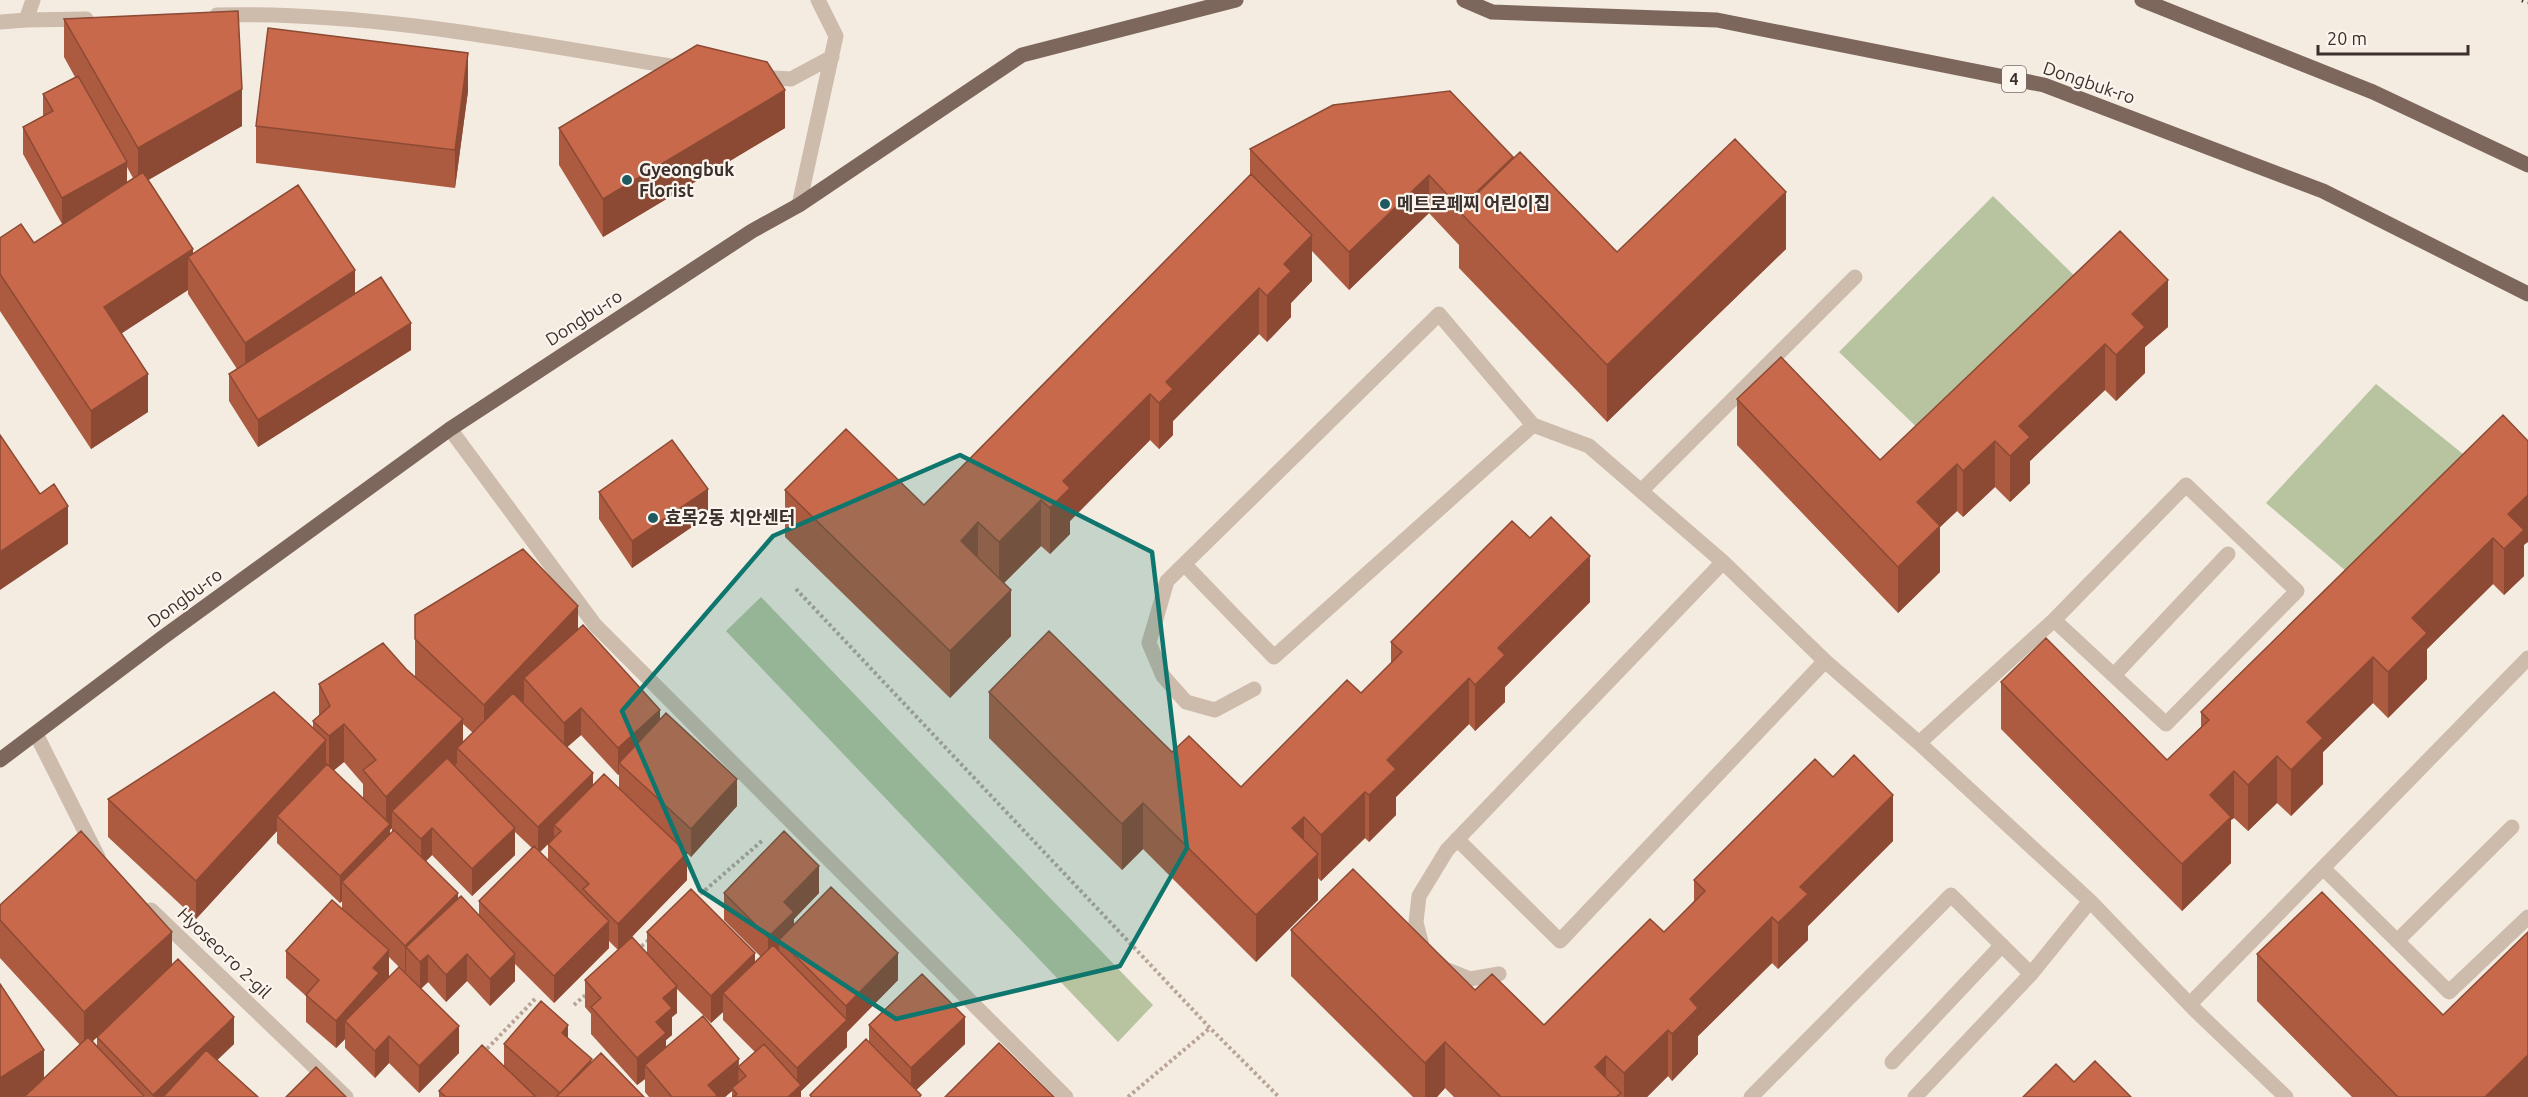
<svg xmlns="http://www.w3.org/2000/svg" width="2528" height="1097" viewBox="0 0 2528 1097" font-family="Ubuntu,'Noto Sans KR',sans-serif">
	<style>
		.green { fill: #b8c4a0 }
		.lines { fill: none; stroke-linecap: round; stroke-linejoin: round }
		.path { stroke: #b9a596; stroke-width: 4; stroke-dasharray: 3 3; stroke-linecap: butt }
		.minor { stroke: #cdbbac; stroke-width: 15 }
		.major { stroke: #7d675c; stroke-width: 15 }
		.rail { stroke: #3b302b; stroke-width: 4.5; stroke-dasharray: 1.5 4.5; stroke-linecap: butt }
		.wall { fill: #ac5a40; fill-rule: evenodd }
		.shaded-wall { fill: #8c4a34 }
		.building { fill: #c8694b; stroke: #8c4a34; stroke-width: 1.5 }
		.marked { fill: #0f766e; fill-opacity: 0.2; stroke: #0f766e; stroke-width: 4.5; stroke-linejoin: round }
		.poi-dot { fill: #1f5a5e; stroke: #fbf5ee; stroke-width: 2 }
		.labels { text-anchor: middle; stroke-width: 4.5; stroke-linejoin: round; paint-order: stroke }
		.shield { fill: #fbf5ee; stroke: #756b66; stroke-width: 1.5 }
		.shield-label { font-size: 16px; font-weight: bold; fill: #3b302b }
		.street-label { font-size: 18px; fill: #3b302b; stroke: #fbf5ee }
		.poi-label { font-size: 18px; font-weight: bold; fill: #3b302b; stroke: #fbf5ee; text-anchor: start }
	</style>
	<rect width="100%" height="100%" fill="#f4ebe1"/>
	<path class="green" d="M1993,196L2086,287L1933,443L1839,352Z
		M2376,384L2463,454L2353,577L2266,503Z
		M761,597L1153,1005L1118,1042L726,631Z"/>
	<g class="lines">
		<path class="path" d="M796,589L1210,1028L1279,1097
			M696,898L763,840
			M637,950L650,939
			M574,1005L589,992
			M483,1053L536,998
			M1128,1097L1210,1028"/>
		<path class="minor" d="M217,15C373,11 529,43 682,68
			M26,20L86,19
			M0,22L26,20L33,0
			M756,77L791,79L832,57
			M799,205L836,36L818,0
			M450,429L595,625L1066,1097
			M1642,490L1855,277
			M1185,565L1274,657L1533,425
			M2114,675L2228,554
			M1254,689L1215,710L1186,702L1163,676L1149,643L1167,581L1439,314L1533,425L1589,446L1723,562L1825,661L1919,743L2090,901L2195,1010L2286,1097
			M36,734L98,857
			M1919,743L2054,620L2186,485L2297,591L2166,724L2054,620
			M1457,839L1560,941L1825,661
			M2323,868L2449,992L2528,917
			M151,910L346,1097
			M2397,941L2512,827
			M1499,974L1470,979L1445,969L1423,950L1416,922L1419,896L1447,850L1723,562
			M2190,1004L2528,658
			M1892,1062L2002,945
			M1751,1097L1951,895L2031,974
			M1915,1097L2031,974L2090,901"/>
		<path class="major" d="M1464,0L1492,12L1717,20L2044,85L2323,191L2528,294
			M2142,0L2373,92L2528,165
			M0,760L162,638L450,429L752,231L799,205L1022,55L1236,0"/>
		<path class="rail" d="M2522,0L2528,2"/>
	</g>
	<path class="wall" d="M64,19L242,126L148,180L193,253L355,294L411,350L258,447L229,401V374L237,369L188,294V290L121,333L148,412L91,449L0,311V238L34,243L62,224L23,154V127L43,116V94L75,77L64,57ZM127,167L133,178L127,182Z
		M468,91L455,188L256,163V126Z
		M559,128H785L603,237L559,165Z
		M1250,149L1513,159L1617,252L1786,249L1607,422L1459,268V245L1429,213L1349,290L1312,251V281L1291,303V317L1267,342L1259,334L1173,421V435L1159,449L1150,440L1070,521V534L1050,554L1041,546L1004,583L1011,636L950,698L785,537V490L924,505L1250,175Z
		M2120,231L2168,327L2145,347V373L2116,401L2105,390L2030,461V483L2010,502L1995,487L1963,517L1957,511L1940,527V572L1898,613L1737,445V399L1880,460Z
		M2528,441L2524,545V576L2504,595L2493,584L2427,649V679L2388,718L2373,703L2323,752V784L2291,816L2277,803L2248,831L2234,818L2231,820V863L2182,911L2001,729V682L2167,760L2201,727V712Z
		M599,492L708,516L632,568L599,519Z
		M1590,602L1505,687V702L1475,731L1469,724L1396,797V815L1369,842L1365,838L1321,881L1318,878V900L1256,962L1143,849L1122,870L989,738V692L1172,752L1241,787L1361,693L1391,663V642Z
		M415,615L578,629L660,719L737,806L691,857L673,840L687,880L624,945L647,954V932L755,962L761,957L724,920V893H819L794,919V925L898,980L847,1032V1047L801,1091V1097H732V1091L725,1097H649L645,1092V1079L637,1085L591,1034V1014L585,1007V980L618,950L609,941V948L554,1003L515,964V981L490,1006L467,981L446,1002L428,982L421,989L459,1053L419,1093L389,1063L375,1078L345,1048V1039L336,1048L306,1022V996L286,978V951L342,909V901L340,903L277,843V831L196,919L108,837V799L313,728V721L319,716V684L406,669L415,677ZM463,724L473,733L463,742ZM581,735L618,775L619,774V788L593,785L567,747ZM344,762L363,784V799L333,771ZM392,828V832L390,835V830ZM515,832L532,848L479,901V916L458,899L426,861L432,855L472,896L515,855ZM554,838L548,844V860L540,852ZM389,957L405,973L406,972V974L389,977ZM677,989L711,1023L723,1012V1020L755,1052L739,1067L666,1047V1040L672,1035V1017L677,1013Z
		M1893,841L1808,926V940L1778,969L1772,963L1698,1036V1054L1672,1081L1668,1076L1647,1097H1454L1445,1088L1437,1097H1413L1291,976V930L1475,990L1544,1025L1664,932L1694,901V880Z
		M0,905L172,965L234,1044L217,1060L258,1097H0L44,1078L80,1045L0,958ZM97,1037V1046L93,1041Z
		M2257,954L2443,1015L2528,1097H2352L2257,1001Z
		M869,1025L965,1044L916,1090L921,1097H810V1095L869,1042Z
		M568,1038L592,1062L644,1097H439V1091L504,1066V1044Z"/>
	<path class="shaded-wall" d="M468,53V91L455,188V150Z
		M242,89V126L138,186V148Z
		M785,90V128L603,237V199Z
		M1513,157V195L1460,213V208Z
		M127,162V189L62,225V198Z
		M1429,175V213L1349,290V252Z
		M1786,192V249L1607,422V365Z
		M1312,235V281L1291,303V317L1267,342V296L1284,264Z
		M193,249V265L188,257V290L104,345V307Z
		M355,270V308L245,381V343Z
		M2168,280V327L2145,347V373L2116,401V355L2132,314Z
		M1259,288V334L1173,421V435L1159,449V403L1166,382Z
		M411,323V350L258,447V420Z
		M2105,344V390L2030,461V483L2010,502V456L2019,426Z
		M148,374V412L91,449V411Z
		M1150,394V440L1070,521V534L1050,554V508L1063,481Z
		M1995,441V487L1963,517V471Z
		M1957,464V511L1940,527V572L1898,613V567L1917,502Z
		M708,489V516L632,568V541Z
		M2528,495V542L2524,545V576L2504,595V549L2508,514Z
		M1041,500V546L999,588V542Z
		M68,506V544L0,590V552Z
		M978,522V569L961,541Z
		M2493,538V584L2427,649V679L2388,718V672L2412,618Z
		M1590,556V602L1505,687V702L1475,731V685L1498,648Z
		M1011,590V636L950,698V651Z
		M578,606V644L524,678V701L484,743V705Z
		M2373,657V703L2323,752V784L2291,816V770L2307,722Z
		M1469,678V724L1396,797V815L1369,842V795L1387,760Z
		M581,708V735L564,750V723Z
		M660,710V737L619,763V774L618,775V748Z
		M463,719V754L457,748V763L401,819L392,811V828L390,830V851L342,882V901L340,903V876L386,828V797Z
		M344,724V762L329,774V736Z
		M326,740V778L277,816V831L196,919V881Z
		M2277,756V803L2248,831V785Z
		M2234,771V818L2231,820V863L2182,911V864L2210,795Z
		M593,773V800L554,825V838L538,854V827Z
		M737,779V806L691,857V829Z
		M1365,792V838L1321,881V835Z
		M1893,795V841L1808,926V940L1778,969V923L1800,887Z
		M1143,803V849L1122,870V824Z
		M1304,817V863L1292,828Z
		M432,828V855L421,866V839Z
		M515,828V855L472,896V869Z
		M687,853V880L618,951V924Z
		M1318,854V900L1256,962V915Z
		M819,866V893L794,919V939L779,940V953L768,964V937L784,902Z
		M458,893V920L406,947V972L405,973V946Z
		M1772,917V963L1698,1036V1054L1672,1081V1034L1690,999Z
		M609,921V948L554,1003V976Z
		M172,932V969L84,1049V1012Z
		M389,950V977L345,1021V1039L336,1048V1021L373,968Z
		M755,953V980L723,993V1012L711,1023V996Z
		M898,953V980L847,1032V1047L801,1091V1097H788L797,1089V1068L846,1021V1006Z
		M467,954V981L446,1002V975Z
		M515,954V981L490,1006V979Z
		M428,955V982L420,989V962Z
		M677,986V1013L672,1017V1035L666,1040V1060L645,1065V1079L637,1085V1058L656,1022L663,998Z
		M234,1017V1044L179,1097H153V1095Z
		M965,1017V1044L911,1095V1068Z
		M568,1025V1052L562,1033Z
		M459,1026V1053L419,1093V1066Z
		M1668,1030V1076L1647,1097H1624V1073Z
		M389,1036V1063L375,1078V1051Z
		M1445,1042V1088L1437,1097H1425V1063Z
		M44,1050V1096L42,1097H0V1078Z
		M2528,1055V1097H2485Z
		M1606,1056V1097L1595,1067Z
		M739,1059L738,1087L732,1088V1091L725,1097H708V1085Z"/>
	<path class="building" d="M238,11L242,89L138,148L64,19Z
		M268,28L468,53L455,150L256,126Z
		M697,45L767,62L785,90L603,199L559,128Z
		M78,76L127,162L62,198L23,127L53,111L43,94Z
		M1450,91L1513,157L1460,208L1429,175L1349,252L1250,149L1333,105Z
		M1735,139L1786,192L1607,365L1459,211L1520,152L1617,252Z
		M143,172L193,249L104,307L148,374L91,411L0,274V238L21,224L34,243Z
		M1251,174L1312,235L1284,264L1291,271L1267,296L1259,288L1166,382L1173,389L1159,403L1150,394L1063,481L1070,488L1050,508L1041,500L999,542L978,522L961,541L1011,590L950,651L785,490L846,429L924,505Z
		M298,185L355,270L245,343L188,257Z
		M2120,231L2168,280L2132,314L2145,327L2116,355L2105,344L2019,426L2030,437L2010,456L1995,441L1963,471L1957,464L1917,502L1940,526L1898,567L1737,399L1781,357L1880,460Z
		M381,277L411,323L258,420L229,374Z
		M2503,415L2528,441V495L2508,514L2524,530L2504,549L2493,538L2412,618L2427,633L2388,672L2373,657L2307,722L2323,738L2291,770L2277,756L2248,785L2234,771L2210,795L2231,817L2182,864L2001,682L2046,638L2167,760L2209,720L2201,712Z
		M0,435L40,494L54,484L68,506L0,552Z
		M672,440L708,489L632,541L599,492Z
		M1551,517L1590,556L1498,648L1505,655L1475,685L1469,678L1387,760L1396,769L1369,795L1365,792L1321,835L1304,817L1292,828L1318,854L1256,915L1143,803L1122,824L989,692L1049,631L1172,752L1189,736L1241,787L1347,680L1361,693L1402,652L1391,642L1512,521L1530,538Z
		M523,549L578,606L484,705L415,639V615Z
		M583,625L660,710L618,748L581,708L564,723L524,678Z
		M383,643L406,669L463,719L386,797L363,770L376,760L344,724L329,736L313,721L330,706L319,684Z
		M274,692L326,740L196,881L108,799Z
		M513,693L593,773L538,827L457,748Z
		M666,713L737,779L691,829L619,763Z
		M1854,755L1893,795L1800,887L1808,894L1778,923L1772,917L1690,999L1698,1008L1672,1034L1668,1030L1624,1073L1606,1056L1595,1067L1621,1093L1616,1097H1501L1445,1042L1425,1063L1291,930L1353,869L1475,990L1492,974L1544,1025L1650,919L1664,932L1705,891L1694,880L1815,759L1833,777Z
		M447,758L515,828L472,869L432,828L421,839L392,811Z
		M327,764L390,824L340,876L277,816Z
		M604,774L687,853L618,924L583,889L589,884L548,844L561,831L554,825Z
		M394,830L458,893L405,946L342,882Z
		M81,831L172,932L84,1012L0,920V905Z
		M784,831L819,866L784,902L794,912L768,937L724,893Z
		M534,846L609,921L554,976L479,901Z
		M831,887L898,953L846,1006L779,940Z
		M691,889L755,953L711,996L647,932Z
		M2322,892L2443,1015L2528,932V1055L2485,1097H2398L2257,954Z
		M461,896L515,954L490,979L467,954L446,975L428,955L420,962L406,947Z
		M332,900L389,950L373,968L379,973L336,1021L306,995L319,980L286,951Z
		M632,937L677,986L663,998L672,1008L656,1022L666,1033L637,1058L591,1007L601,998L585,980Z
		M773,945L847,1020L797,1068L723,993Z
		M178,959L234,1017L153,1095L97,1037Z
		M399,967L459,1026L419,1066L389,1036L375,1051L345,1021Z
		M922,974L965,1017L911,1068L869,1025Z
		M0,984L44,1050L0,1078Z
		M541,1001L568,1025L562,1033L592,1059L560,1093L504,1044Z
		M703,1016L739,1059L708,1085L717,1095L715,1097H672L645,1065Z
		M88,1037L144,1096L143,1097H24Z
		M866,1039L921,1095L919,1097H812L810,1095Z
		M999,1043L1054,1097H945Z
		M764,1044L801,1085L788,1097H733L737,1094L732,1088L746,1076L738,1067Z
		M482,1045L536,1097H446L439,1091Z
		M206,1050L258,1097H163Z
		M601,1053L644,1097H556Z
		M2095,1061L2131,1097H2023L2056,1064L2074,1082Z
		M316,1067L346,1097H286Z"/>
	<path class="marked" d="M960,455L1152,552L1187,848L1120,966L896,1019L700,890L622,711L773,536Z"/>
	<g class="poi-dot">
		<circle cx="627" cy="180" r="6"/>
		<circle cx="1385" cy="204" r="6"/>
		<circle cx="653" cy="518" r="6"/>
	</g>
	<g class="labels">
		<rect class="shield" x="2002" y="66" width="24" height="26" rx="4.5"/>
		<g class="shield-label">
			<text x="2014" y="85">4</text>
		</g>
		<g class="street-label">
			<text transform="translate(2089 83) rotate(19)" y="6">Dongbuk-ro</text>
			<text transform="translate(584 318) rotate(-33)" y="6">Dongbu-ro</text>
			<text transform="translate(185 598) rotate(-36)" y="6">Dongbu-ro</text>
			<text transform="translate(224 953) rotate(44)" y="6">Hyoseo-ro 2-gil</text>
		</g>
		<g class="poi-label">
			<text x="639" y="176">Gyeongbuk<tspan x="639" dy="21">Florist</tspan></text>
			<text x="1397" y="210">메트로페찌 어린이집</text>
			<text x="665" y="524">효목2동 치안센터</text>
		</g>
	</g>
	<path d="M2318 45v9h150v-9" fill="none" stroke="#3b302b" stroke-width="3"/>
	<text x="2327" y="45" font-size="18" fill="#3b302b" stroke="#fbf5ee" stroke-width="4.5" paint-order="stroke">20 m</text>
</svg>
